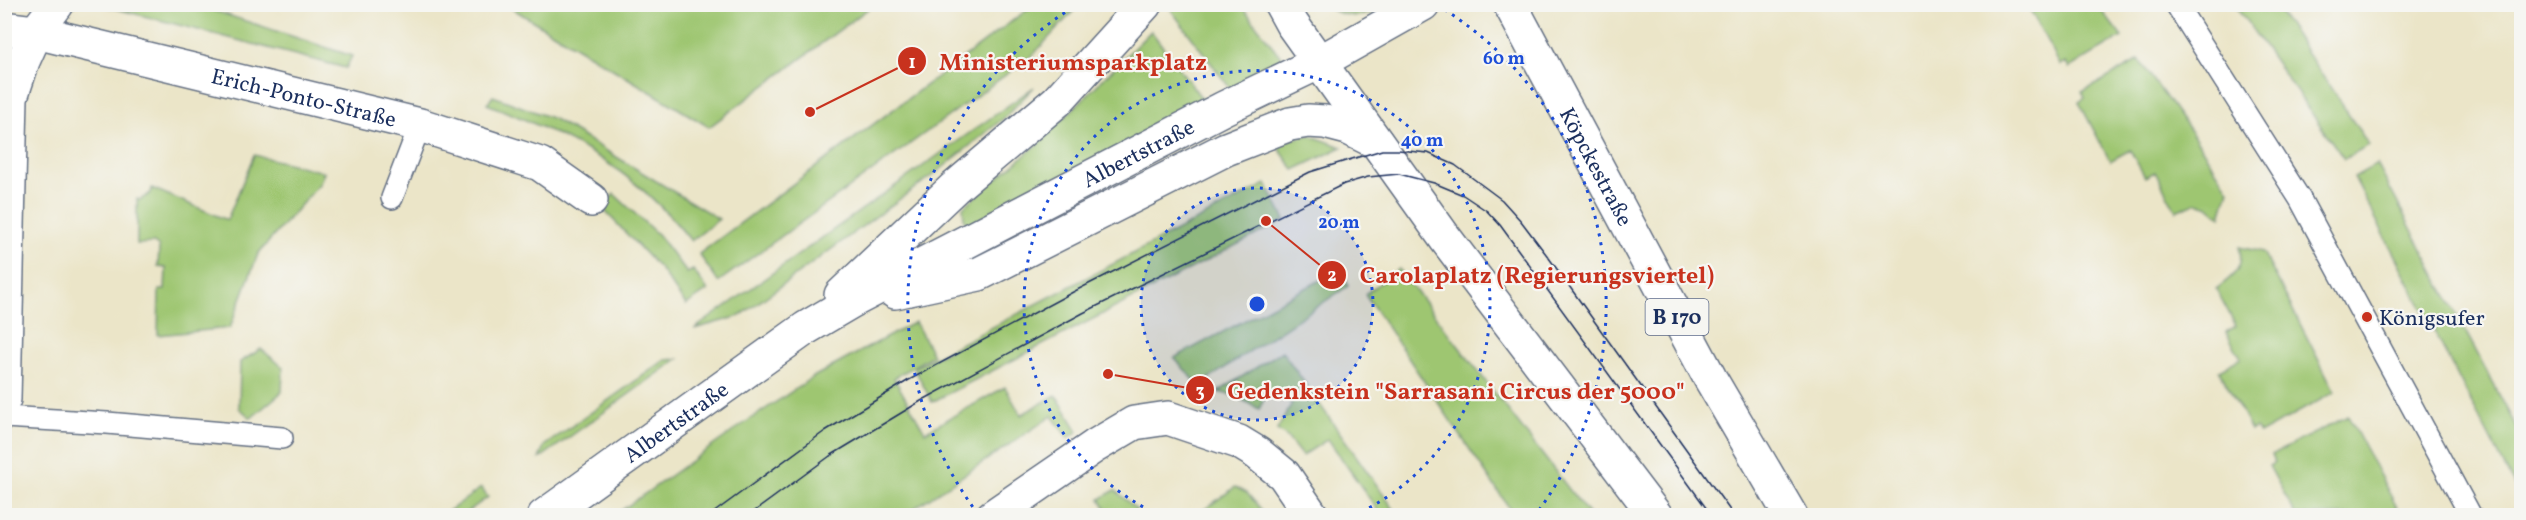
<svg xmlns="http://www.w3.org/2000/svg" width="2526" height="520" viewBox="0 0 2526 520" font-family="Vollkorn,serif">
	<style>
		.green { fill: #9ec671; stroke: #5c7a68; stroke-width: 1.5 }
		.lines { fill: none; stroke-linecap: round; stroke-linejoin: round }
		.service-casing { stroke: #646f83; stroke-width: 24 }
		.minor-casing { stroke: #646f83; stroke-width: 36 }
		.secondary-casing { stroke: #646f83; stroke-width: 36 }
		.primary-casing { stroke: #646f83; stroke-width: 36 }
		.service { stroke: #fff; stroke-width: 21 }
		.minor { stroke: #fff; stroke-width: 33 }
		.secondary { stroke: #fff; stroke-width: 33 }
		.primary { stroke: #fff; stroke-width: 33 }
		.tram { stroke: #1b2f5e; stroke-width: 1.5 }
		.ring { fill: none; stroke: #1d4ed8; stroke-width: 3; stroke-dasharray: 3 6 }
		.poi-dot { fill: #c8321e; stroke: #f6f6f2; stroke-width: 2 }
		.labels { text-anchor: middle; stroke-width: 4.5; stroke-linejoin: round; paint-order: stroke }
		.shield { fill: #f6f6f2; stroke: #5d6b8a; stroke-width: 1.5 }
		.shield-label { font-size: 21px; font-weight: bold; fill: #1b2f5e }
		.street-label { font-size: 22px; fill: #1b2f5e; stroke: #f6f6f2 }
		.poi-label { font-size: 22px; fill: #1b2f5e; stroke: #f6f6f2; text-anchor: start }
		.centre { fill: #1d4ed8; stroke: #f6f6f2; stroke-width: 3 }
		.ring-label { font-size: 18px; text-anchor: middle; font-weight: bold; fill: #1d4ed8; stroke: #f6f6f2; stroke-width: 4.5; stroke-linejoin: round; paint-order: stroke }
		.leader { fill: none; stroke: #c8321e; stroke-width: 2 }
		.callout-dot { fill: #c8321e; stroke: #f6f6f2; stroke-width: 2 }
		.mark-label { font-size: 18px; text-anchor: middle; font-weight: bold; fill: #fff }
		.callout-label { font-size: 24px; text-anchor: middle; font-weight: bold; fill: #c8321e; stroke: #f6f6f2; stroke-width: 4.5; stroke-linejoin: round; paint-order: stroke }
	</style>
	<rect width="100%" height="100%" fill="#f6f6f2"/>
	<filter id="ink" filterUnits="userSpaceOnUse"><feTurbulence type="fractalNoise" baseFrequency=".0167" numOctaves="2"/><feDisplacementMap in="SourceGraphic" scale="12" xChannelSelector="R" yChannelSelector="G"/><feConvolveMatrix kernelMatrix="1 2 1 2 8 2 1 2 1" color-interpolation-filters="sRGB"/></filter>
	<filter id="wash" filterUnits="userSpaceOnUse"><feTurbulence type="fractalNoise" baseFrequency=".008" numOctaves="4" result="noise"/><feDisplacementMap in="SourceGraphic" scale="24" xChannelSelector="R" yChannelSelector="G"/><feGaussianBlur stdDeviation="1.35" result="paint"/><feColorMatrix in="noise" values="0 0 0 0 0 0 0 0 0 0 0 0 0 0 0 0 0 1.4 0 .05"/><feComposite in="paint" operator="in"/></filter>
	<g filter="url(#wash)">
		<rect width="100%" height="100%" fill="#ebe5c8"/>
		<path class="green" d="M510,4H873V5L709,127L508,6Z
			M1035,4L1079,5L1032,56L718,282L699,254Z
			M101,5H197L352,56L346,68Z
			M1175,5H1241L1284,61L1235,95L1171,10Z
			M1323,5H1389C1365,19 1348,20 1323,5Z
			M2031,5H2097L2122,37L2069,68L2066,62L2060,65L2028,6Z
			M2235,5H2275L2369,145L2344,159Z
			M1151,31L1209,108L968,225L964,220L963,207L1038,144Z
			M2139,60L2193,135L2229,190L2221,216L2209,206L2197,202L2176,211L2155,172L2145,177L2130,150L2110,161L2079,102L2085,98L2082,92Z
			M1034,87L1004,118L941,169L740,316L694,329Z
			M493,96L554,119L719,219L691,241C634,168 571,137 487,104Z
			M1309,135L1342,147L1294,170L1275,143Z
			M254,155L324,172L320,183L258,254L230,328L158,335L159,290H165L166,268L158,267L159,247L154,243L137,244V199L140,200L151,193L152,188L227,220Z
			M2377,164L2521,436V498L2354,177Z
			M1266,184L1285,220L932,402L914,368Z
			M614,194L658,235L687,273L693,270L708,290L686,305L661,270L602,208Z
			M2239,247L2263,252L2335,392L2259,434L2256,428L2251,430L2219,370L2241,358L2226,332L2236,326L2216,289C2230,279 2246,268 2239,247Z
			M1343,268L1348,286L1199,385L1174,358Z
			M1399,269L1589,515H1514L1365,294Z
			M915,322L933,355L894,378L925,432L1005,387L1021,415L1056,395L1078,431L1068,438L1052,416L904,515H615L749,420L815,376Z
			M261,349L283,367L282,392L251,418L239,408L240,362Z
			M1282,351L1398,515H1381L1328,439L1302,456L1287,437L1277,430L1292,403L1268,392L1259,409L1235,396L1218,392Z
			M678,359L539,459L544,446L665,360Z
			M2348,416L2401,515H2296L2269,466L2274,463L2271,455Z
			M1235,487L1247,493L1266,515H1197Z
			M481,488L488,497L463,515H443Z
			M1115,490L1137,510L1133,515H1110L1100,499Z"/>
	</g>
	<g filter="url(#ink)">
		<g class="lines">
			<g class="service-casing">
				<path id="service" d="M2176,4L2300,199L2471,516
					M392,198L420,125
					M4,417L107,423L282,438"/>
			</g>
			<g class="minor-casing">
				<g id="minor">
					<path id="s1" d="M4,28L36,32L420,125L540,164L591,200"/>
					<path d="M4,399L11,97L23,61L36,32L57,4"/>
					<path d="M993,516L1095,446L1134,423L1168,418L1239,442L1257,453L1284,475L1312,516"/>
				</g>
			</g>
			<g class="secondary-casing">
				<g id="secondary">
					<path d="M895,292L979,274L1226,149L1290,124L1308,121L1325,122L1348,128L1376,142"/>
					<path d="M841,295L954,188L1057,101L1145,4"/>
					<path id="s2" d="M544,516L806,328L852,301L1224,108L1320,62"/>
				</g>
			</g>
			<g class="primary-casing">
				<g id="primary">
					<path d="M1281,4L1292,24L1445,238L1656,516"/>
					<path id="s3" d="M1510,4L1710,378L1791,516"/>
					<path d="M1320,62L1423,4"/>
				</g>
			</g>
			<use href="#service" class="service"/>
			<use href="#minor" class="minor"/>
			<use href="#secondary" class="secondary"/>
			<use href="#primary" class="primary"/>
			<path class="tram" d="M709,516L825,431L909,380L1073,292L1310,172L1352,159L1382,150H1398L1428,153L1455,165L1502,200L1521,221L1549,258L1734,516
				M748,516L830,456L921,401L1083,313L1344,184L1368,177L1399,174L1434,183L1463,195L1487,211L1500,225L1712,516"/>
		</g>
	</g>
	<circle cx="1257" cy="304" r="116" fill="#1d4ed8" fill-opacity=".12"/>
	<g class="ring">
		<circle cx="1257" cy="304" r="116"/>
		<path d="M1159 515A233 233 0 1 1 1355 515"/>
		<path d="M978 514A349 349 0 0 1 1077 5M1437 5A349 349 0 0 1 1536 514"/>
	</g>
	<circle class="poi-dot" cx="2367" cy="317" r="6"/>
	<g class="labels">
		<rect class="shield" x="1645.5" y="299" width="63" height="36" rx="4.5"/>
		<g class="shield-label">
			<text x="1677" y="324">B 170</text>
		</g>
		<g class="street-label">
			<text dy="8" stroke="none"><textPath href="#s1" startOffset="308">Erich-Ponto-Straße</textPath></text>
			<text dy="8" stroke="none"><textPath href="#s2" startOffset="698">Albertstraße</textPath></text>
			<text dy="8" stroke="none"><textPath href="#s3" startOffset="184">Köpckestraße</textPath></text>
			<text dy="8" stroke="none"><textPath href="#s2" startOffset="162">Albertstraße</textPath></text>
		</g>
		<g class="poi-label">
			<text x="2379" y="325">Königsufer</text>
		</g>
	</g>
	<circle cx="1257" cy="304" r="9" class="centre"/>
	<g class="ring-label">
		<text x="1504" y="64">60 m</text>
		<text x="1422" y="146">40 m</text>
		<text x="1339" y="228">20 m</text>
	</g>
	<path class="leader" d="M810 112L912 61M1266 221L1332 275M1108 374L1200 390"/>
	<g class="callout-dot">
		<circle cx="810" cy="112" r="6"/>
		<circle cx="1266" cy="221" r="6"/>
		<circle cx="1108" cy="374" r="6"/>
		<circle cx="912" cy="61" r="15"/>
		<circle cx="1332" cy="275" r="15"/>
		<circle cx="1200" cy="390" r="15"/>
	</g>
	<g class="mark-label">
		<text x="912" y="68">1</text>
		<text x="1332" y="281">2</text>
		<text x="1200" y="397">3</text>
	</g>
	<g class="callout-label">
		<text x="1073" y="70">Ministeriumsparkplatz</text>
		<text x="1537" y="283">Carolaplatz (Regierungsviertel)</text>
		<text x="1456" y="399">Gedenkstein "Sarrasani Circus der 5000"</text>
	</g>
	<rect width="2526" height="520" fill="none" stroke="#f6f6f2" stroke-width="24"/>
</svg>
